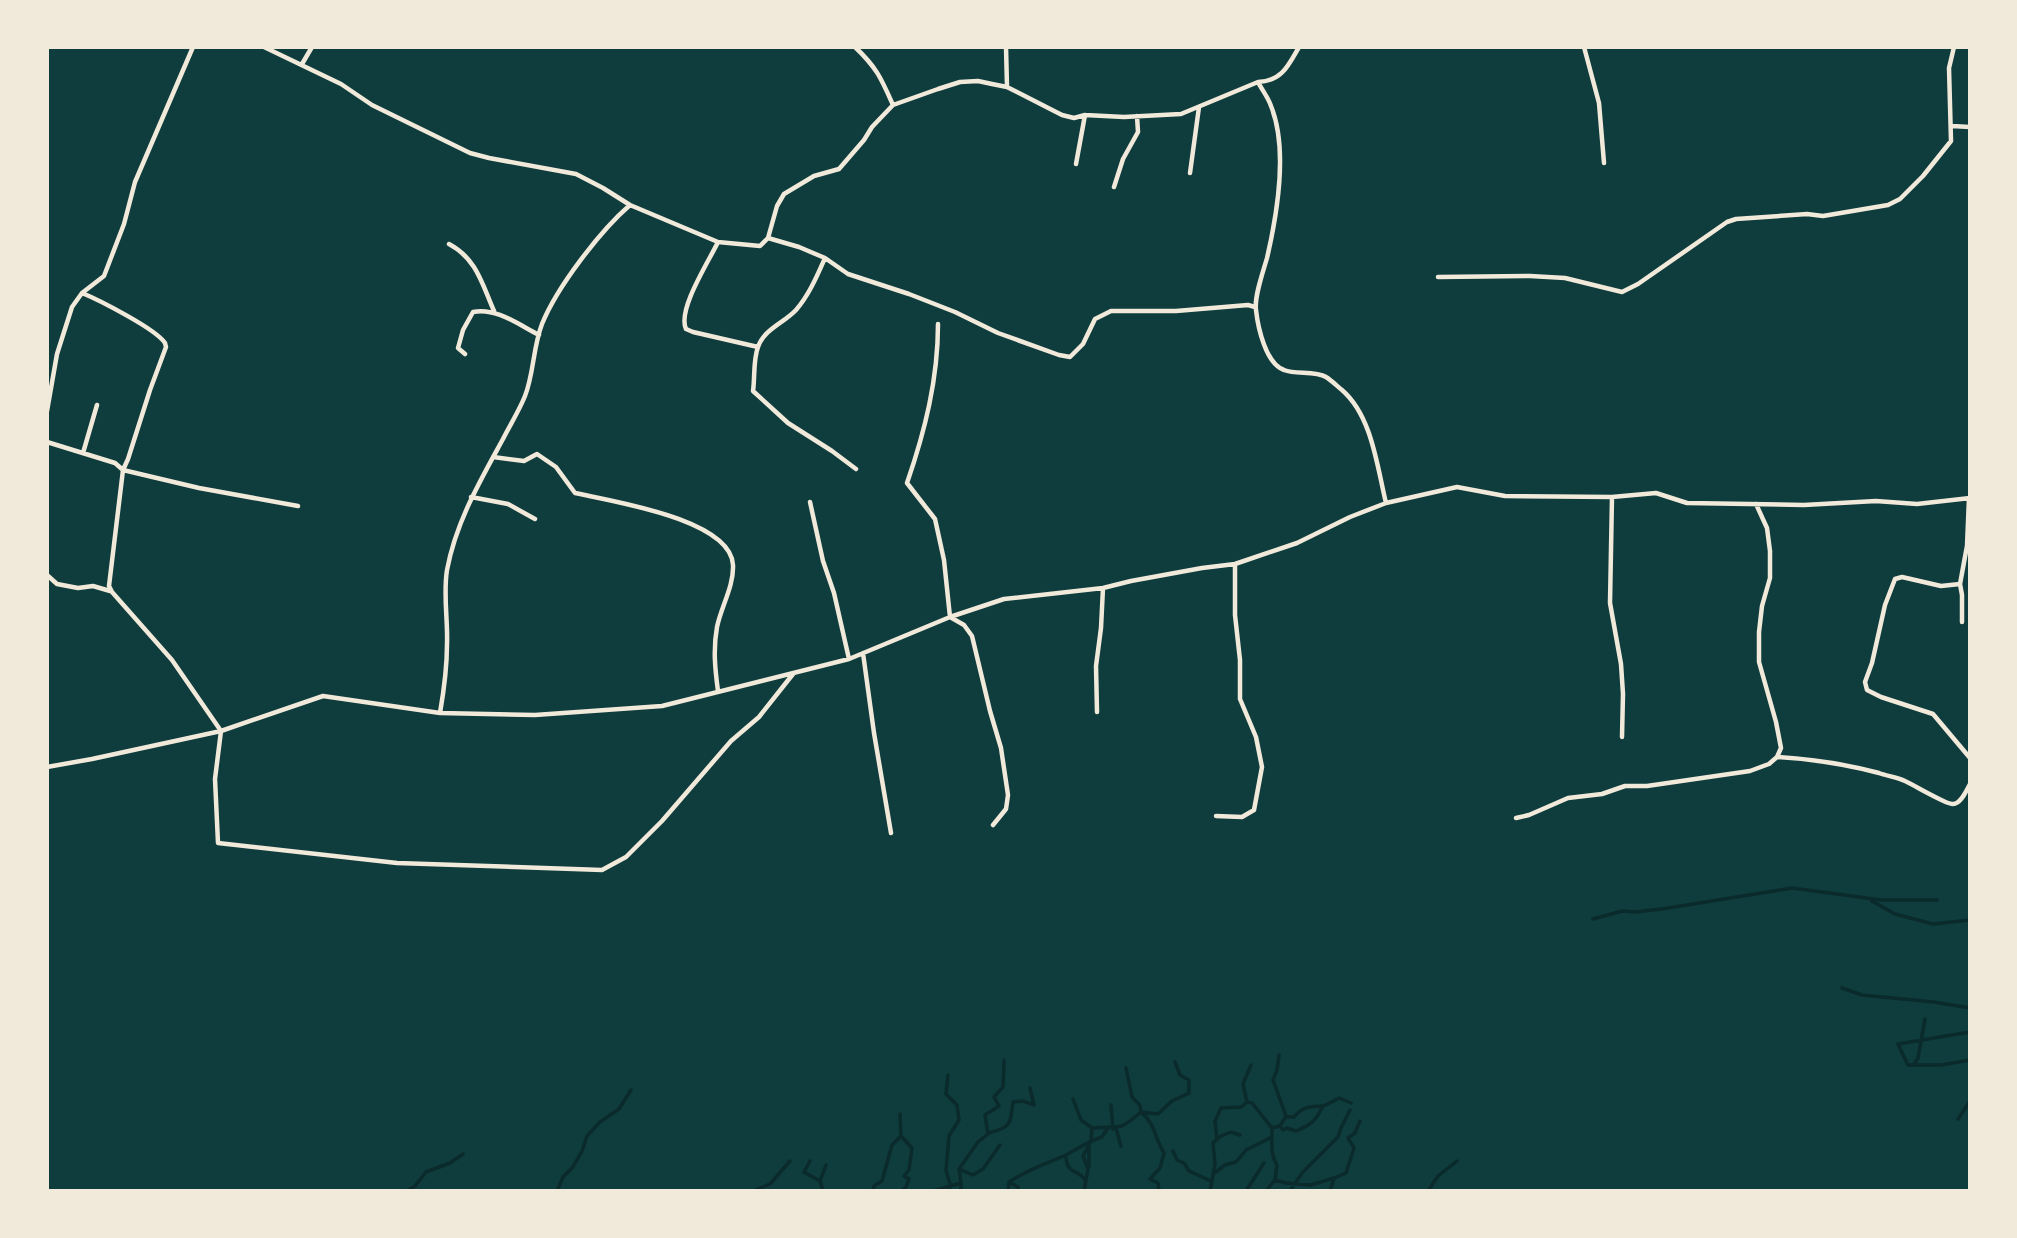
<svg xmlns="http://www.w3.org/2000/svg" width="2017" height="1238" viewBox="0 0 2017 1238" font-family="Raleway,sans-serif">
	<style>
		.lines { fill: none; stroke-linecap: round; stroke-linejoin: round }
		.stream { stroke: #0a2a2b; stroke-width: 3.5 }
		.minor { stroke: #f1e9da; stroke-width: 4.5 }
	</style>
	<rect width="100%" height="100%" fill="#0f3d3e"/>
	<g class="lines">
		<path class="stream" d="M1872,901L1895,914L1933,924L1970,920
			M1593,919L1622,911L1635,912L1662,909L1792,888L1881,900H1937
			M1842,988L1862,995L1934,1002L1970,1008
			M1970,1032L1898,1044L1908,1065H1941L1970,1060
			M1914,1064L1918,1058L1925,1019
			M1251,1065L1243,1084L1247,1102L1252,1103L1272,1128
			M1126,1068L1132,1097L1140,1105L1141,1112C1155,1123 1155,1139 1164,1153L1160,1168L1150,1179L1158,1183L1159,1191
			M948,1075L946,1094L957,1105L959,1120L949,1136L946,1170L950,1184V1191
			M1073,1099L1081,1120L1092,1128L1091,1141L1083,1156L1088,1169L1084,1191
			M1111,1105L1113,1129
			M900,1114L901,1136L912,1148L909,1170L904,1176L909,1179L906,1187L901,1191
			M1286,1117H1294C1304,1106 1309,1107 1322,1106C1327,1105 1334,1101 1339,1098L1351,1103
			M1958,1119L1970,1101
			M1280,1126L1283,1130L1287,1128L1296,1131C1312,1124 1315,1122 1323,1106
			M1092,1128C1120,1125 1117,1133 1141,1112L1158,1114L1172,1101L1189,1093V1080L1180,1075L1175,1062
			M1116,1128L1121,1146
			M989,1133C1012,1127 1010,1124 1013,1102L1023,1101L1034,1105L1030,1088
			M1217,1139L1215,1121L1221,1108L1241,1107L1247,1102
			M1089,1147V1167
			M1173,1151L1177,1160L1184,1163L1189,1171L1211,1181
			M1066,1158C1068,1176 1078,1168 1085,1180
			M810,1161L804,1172L820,1181
			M959,1169L973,1175L983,1169L1000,1145
			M1213,1174L1225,1165L1236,1162L1246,1150L1272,1137
			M1334,1178L1346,1173L1354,1148L1348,1138L1355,1133L1360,1121
			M1275,1180L1277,1165C1270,1155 1272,1141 1272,1128L1280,1126L1286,1116L1273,1080L1277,1070L1279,1055
			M1009,1182L1018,1187V1191
			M961,1183V1191
			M407,1191L415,1186L426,1172L450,1163L463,1154
			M557,1191L563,1177L573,1167L582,1151L587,1136L600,1122L619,1109L631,1090
			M753,1191L770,1184L790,1161
			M823,1191L820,1181L826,1165
			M873,1191L874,1186L882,1181L892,1145L901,1136
			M933,1191L961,1183L959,1169L978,1142L988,1134L985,1115L999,1106L994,1097L1003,1087L1004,1060
			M1008,1191L1009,1182C1027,1170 1046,1164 1066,1155C1078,1149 1088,1141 1102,1137L1108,1128
			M1210,1191L1215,1164L1213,1143L1221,1136L1231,1132L1240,1135
			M1246,1191L1264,1163
			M1266,1191L1275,1180L1286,1183L1311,1185L1334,1178L1330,1191
			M1290,1191L1302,1173L1338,1137L1341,1128L1350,1110
			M1428,1191L1438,1176L1457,1161"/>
		<path class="minor" d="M264,47L341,84L372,105L470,153L489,158L576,174L603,188L630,205L718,242L760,246L768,238L777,206L784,194L814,176L839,169L864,140L872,127L893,105L938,89L960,82L978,81L992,84L1007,87L1062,115L1074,118L1085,115L1124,117L1181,114L1258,82C1282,81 1288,66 1299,47
			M855,47C877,68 881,78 893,105
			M1006,47L1007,87
			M1584,47L1599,103L1604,163
			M302,64L312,47
			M1258,82C1262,90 1268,97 1271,106C1288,148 1277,215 1267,258C1263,272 1254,297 1256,310C1258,328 1266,364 1284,370C1296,375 1315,370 1326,377C1331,380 1337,386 1342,390C1372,416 1377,466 1386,503
			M1952,126L1970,127
			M1076,164L1085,115
			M1190,173L1199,107
			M1114,187L1123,159L1138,132L1137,116
			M768,238L799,247L825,258L848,274L909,294L955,312L998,333L1059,355L1070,357L1083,344L1095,319L1111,311H1176L1248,305L1255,307
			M718,242C709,261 677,310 686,329L693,332L758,347
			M449,244C477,259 482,284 494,311
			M825,258C817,276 809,295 796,310C784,323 764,329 758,347C753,360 755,378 753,391L788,423L832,451L856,469
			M1438,277L1530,276L1565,278L1622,292L1638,284L1727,222L1736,219L1807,214L1823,216L1888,205L1900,199L1923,176L1951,141L1949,68L1954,47
			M82,293C99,300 156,329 165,343L166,347L150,390L128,459L123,470L199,488L298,506
			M938,324C938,379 925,431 907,483L935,519L944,560L950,617L964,625L972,636L990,711L1001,748L1008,795L1006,809L993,825
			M465,354L458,348L463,330L473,312C496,307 519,325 539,335
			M47,411L57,354L72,307L82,293L104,276L124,224L135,182L193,47
			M47,442L115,463L123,470L109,586L112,592L172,660L221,731L215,779L218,843L397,863L602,870L626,857L662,821L731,741L759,717L793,674
			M83,453L97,405
			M493,457L524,461L537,454L556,467L575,493C610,501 731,519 733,565C734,586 721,607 717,627C713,649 715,669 718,691
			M471,497L508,504L535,519
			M1612,497L1610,603L1621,664L1623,694L1622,737
			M1969,498L1967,546L1960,584L1941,586L1902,577L1895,579L1885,605L1872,663L1865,682L1867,690L1881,697L1933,714L1970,758
			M810,502L823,561L834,593L849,659
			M47,575L57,584L78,588L93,586L110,591
			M1960,584L1962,595V622
			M863,653L874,733L891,833
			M1097,712L1096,666L1101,628L1103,588
			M440,713C444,690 447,667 447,644C448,620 443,594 447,570C456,522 480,481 503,439C510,425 519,411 525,396C534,373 533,347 542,324C557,287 600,231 630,205
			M1777,757C1812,759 1845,764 1879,773C1887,776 1897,777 1905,781C1914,785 1947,805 1953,804C1961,804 1966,791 1970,784
			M47,767L92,759L221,731L323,696L440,713L535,715L662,706L849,659L950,617L1004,599L1103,588L1131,581L1202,568L1235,564L1297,543L1350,517L1386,503L1457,487L1505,496L1612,497L1656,493L1687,503L1804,505L1876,501L1917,504L1970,498
			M1216,816L1242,817L1254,810L1262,767L1256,737L1240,699V660L1235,615V564
			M1516,818L1529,815L1568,798L1602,794L1625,786H1647L1750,771L1769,764L1777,757L1781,748L1776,722L1759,662V632L1762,606L1770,578V551L1767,528L1756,504"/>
	</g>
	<rect width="2017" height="1238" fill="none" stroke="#f1e9da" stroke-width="98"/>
</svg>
